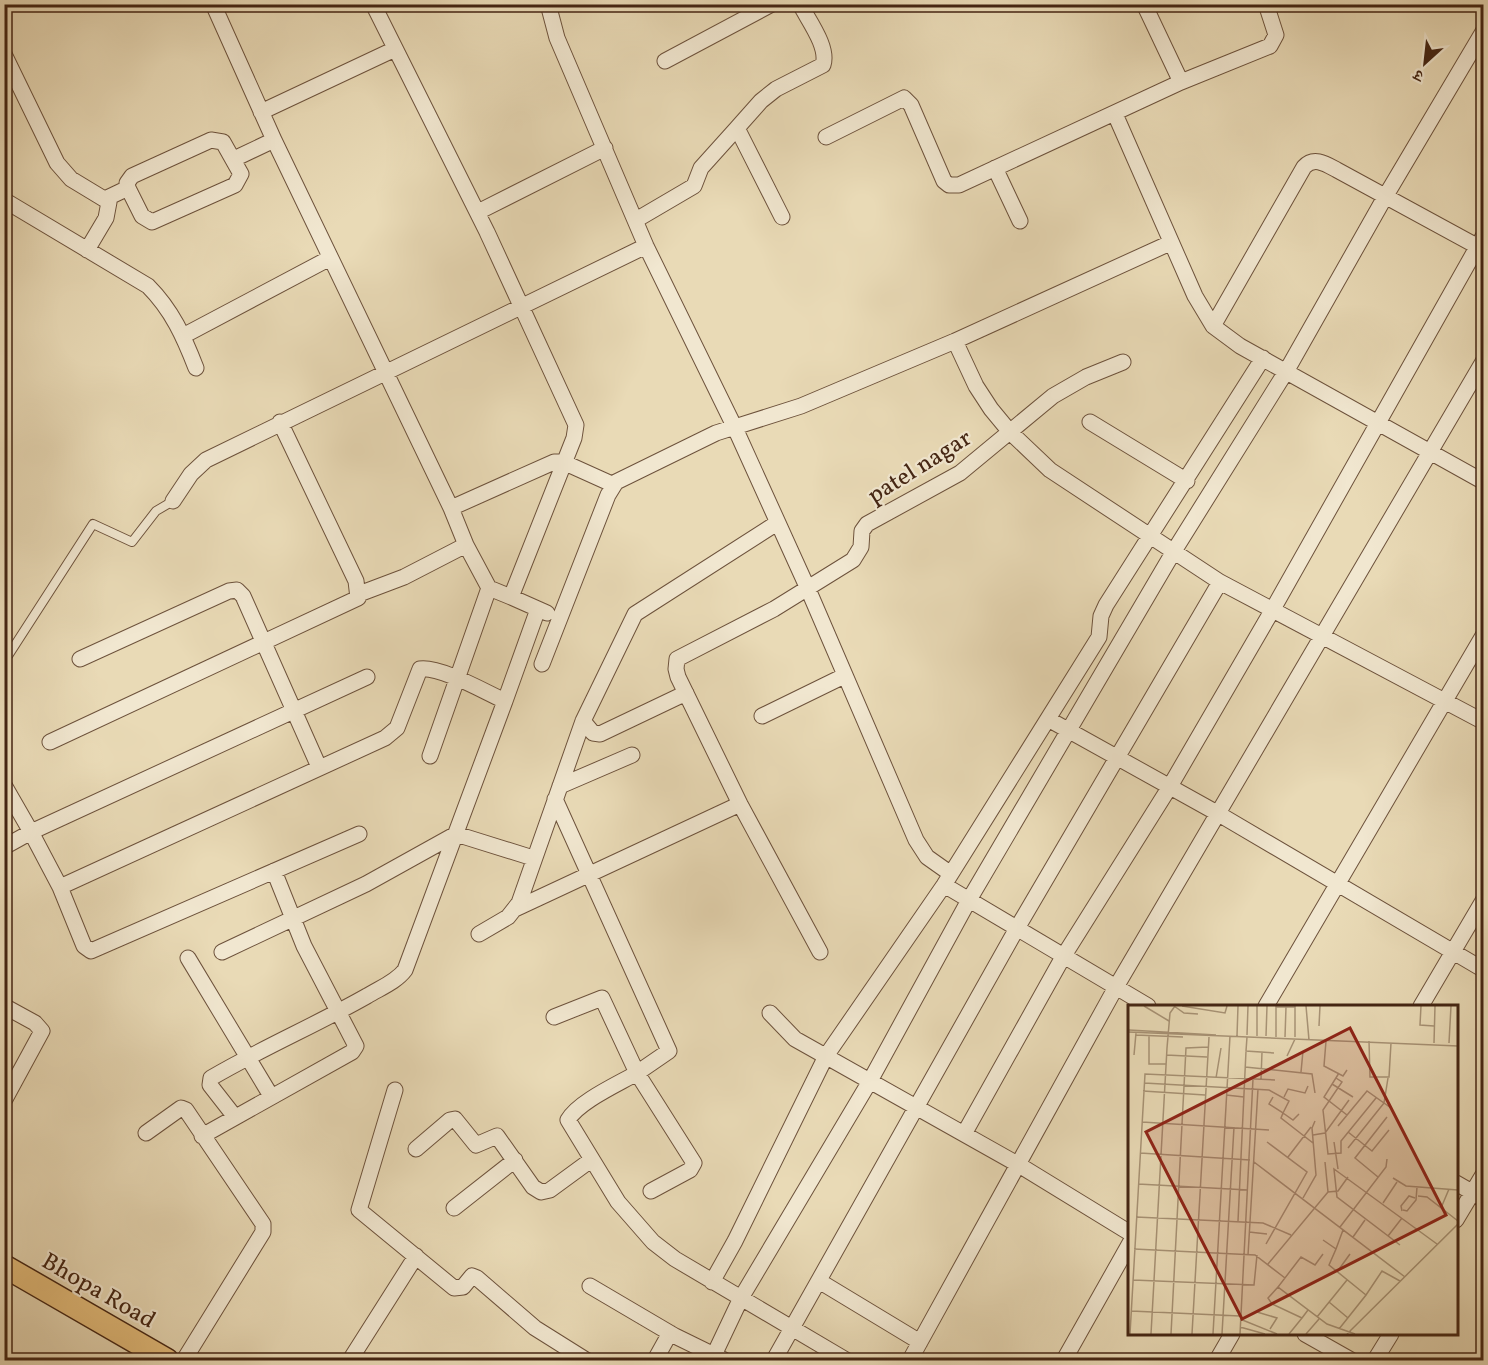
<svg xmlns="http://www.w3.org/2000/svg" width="1488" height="1365" viewBox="0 0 1488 1365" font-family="Vollkorn,'Noto Serif Devanagari',serif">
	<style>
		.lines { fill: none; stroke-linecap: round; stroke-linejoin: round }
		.lane-casing { stroke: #6d523c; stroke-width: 10 }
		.street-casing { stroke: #6d523c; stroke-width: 17 }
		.primary-casing { stroke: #442513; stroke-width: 25 }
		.lane { stroke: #f1e7d0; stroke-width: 8 }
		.street { stroke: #f1e7d0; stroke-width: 15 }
		.primary { stroke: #e4bd7b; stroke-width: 22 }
		.labels { text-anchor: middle; stroke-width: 4.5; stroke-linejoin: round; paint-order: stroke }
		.street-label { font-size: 24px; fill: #442513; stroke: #f1e7d0 }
		.inset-road { fill: none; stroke: #a79275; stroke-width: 1.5 }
		.view { fill: #8f2418; fill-opacity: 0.15; stroke: #8f2418; stroke-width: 3 }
		.inset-edge { fill: none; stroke: #442513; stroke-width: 3 }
	</style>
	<rect width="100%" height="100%" fill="#e9dab6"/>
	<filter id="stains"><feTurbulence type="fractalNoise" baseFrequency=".00333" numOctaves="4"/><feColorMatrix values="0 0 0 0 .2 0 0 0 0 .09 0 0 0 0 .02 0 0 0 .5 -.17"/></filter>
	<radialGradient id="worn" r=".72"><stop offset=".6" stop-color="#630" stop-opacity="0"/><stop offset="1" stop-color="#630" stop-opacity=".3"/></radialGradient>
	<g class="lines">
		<g class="lane-casing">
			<path id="lane" d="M4,662L93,524L132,542L156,511L173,501"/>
		</g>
		<g class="street-casing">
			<path id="street" d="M213,4L274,140L451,508L466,545L489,588L511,597L574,438L576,425L487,232L373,4
				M548,4L557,38L646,246L735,428L808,589L916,840L927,857L951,874
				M4,54L57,163L71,179L109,202L106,218L87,250
				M665,61L772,4
				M1181,82L1270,46L1276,35L1266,4
				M261,112L395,49
				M1115,114L1195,296L1213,326L1240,346L1484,482
				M826,137L904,98L911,105L944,181L949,185H959L1181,82L1144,4
				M234,159L274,140
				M995,168L1020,221
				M107,198L128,188L127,183L132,176L211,140L223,142L241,174L235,185L152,222L142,216L128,188
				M4,200L148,286C172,310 184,337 196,368
				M478,212L605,148
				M782,217L737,128L761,101L776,89L823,65C829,47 808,20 800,4
				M636,220L694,186L701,168L737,128
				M1213,326L1304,167C1314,156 1326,164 1337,170L1484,250
				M183,336L330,258
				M955,341L976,386L991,409L1010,432L1050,470L1220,582L1484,722
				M1090,422L1187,481
				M173,501L191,474L206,460L646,246
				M451,508L554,462H563L614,485
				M359,594L404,577L466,545
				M511,597L547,613
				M80,659L229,591L237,590L243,596L319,767
				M542,664L608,495L616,482L716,433L801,406L955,341L1170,243
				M505,701L538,609
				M762,716L844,676
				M1048,719L1217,813L1484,970
				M583,721L593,733L600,734L686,693
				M50,742L358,598L356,581L280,422
				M430,756L489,588
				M4,785L31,832L367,677
				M560,786L632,755
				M4,847L31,832L60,887L84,946L91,951L359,834
				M944,885L1148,1006
				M60,887L385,738L397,728L420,669C440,666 485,692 505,701L405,970C396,982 380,988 367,996C316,1025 262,1048 211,1078L210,1085L235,1117
				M515,909L740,804
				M479,934L508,917L519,903L583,721L635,614L777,523
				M222,952L366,884L456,834L533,858
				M820,952L740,804L678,677L676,669L677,659L774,609L853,560L861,547L862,531L867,524L960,473L1053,396L1086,377L1123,362
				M188,958L271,1096
				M4,1006L35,1023L42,1031L4,1101
				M1266,1006L1484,634
				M1421,1006L1484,899
				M770,1013L795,1039L1019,1165L1130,1233
				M554,1017L602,998L637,1073L669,1051L555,799
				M395,1090L359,1210L454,1288L463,1287L472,1276L477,1278L535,1328L586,1360
				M146,1133L181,1108L186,1110L263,1224V1232L184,1360
				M964,1134L1063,957L1169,788L1273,609L1484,235
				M202,1136L352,1052L356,1046L304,946L274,871
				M416,1149L450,1120L455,1119L476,1145L497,1136L533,1187L541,1192L550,1190L591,1160
				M1456,1183L1484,1199
				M651,1191L690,1170L694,1163L637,1073C618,1084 578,1102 568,1120L618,1202L653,1242L675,1259L846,1360
				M454,1208L515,1160
				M1456,1220L1484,1173
				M819,1281L920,1342
				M712,1282L735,1241L826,1056L944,885L1099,637L1101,616L1106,605L1263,358
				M590,1286L675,1336L724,1360
				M1305,1334L1351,1360
				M714,1355L741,1298L870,1081L969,900L1174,551L1287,370L1385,197L1484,30
				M350,1360L416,1256
				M655,1360L670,1333
				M774,1360L1016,930L1220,582
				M910,1360L1116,987L1484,360
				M1064,1360L1130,1243
				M1217,1360L1232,1334
				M1375,1360L1391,1334"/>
		</g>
		<g class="primary-casing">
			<path id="primary" d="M4,1266L167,1360"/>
		</g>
		<use href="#lane" class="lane"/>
		<use href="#street" class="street"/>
		<use href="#primary" class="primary"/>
	</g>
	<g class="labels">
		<g class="street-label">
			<text transform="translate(919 466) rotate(-32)" y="8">patel nagar</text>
			<text transform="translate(99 1290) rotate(30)" y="8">Bhopa Road</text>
		</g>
	</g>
	<g transform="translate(1128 1005)">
		<rect width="330" height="330" fill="#e9dab6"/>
		<path class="inset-road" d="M16,1L41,16M46,1L56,8L70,9M54,1L97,8L99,1M178,1L181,35M293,1L292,20L306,21M148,2H167M191,21L192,1M1,25L88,30M0,27L330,41M8,30L55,32M119,30L120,1M21,31V59H38M109,31L110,1M129,31V1M138,31L139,1M119,32L118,46L146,48M148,32V1M157,32L158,2M167,32V1M198,36L196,61L215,71L219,65M241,36L242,72H261L263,38M306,38L307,1M321,38L323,1M6,50L8,28M38,50L79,52M159,51L167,34M117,62L184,69L187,88M173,67L175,46M211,68L196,92L219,110M88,73L93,43M208,73L214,77L195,105L200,149L213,148V136L248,93M133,74L134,47M16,78L141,85L161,96L155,108L141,99L145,92M204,79L225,92M15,86L77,90M98,90L116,92M156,92L160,84L177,88L180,81M155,108L153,113L185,138M155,108L165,115L171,109M14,117L141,125M210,121L239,86L256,98L260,73M220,127L244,146L261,125M185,130L197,128L221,95M206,137L210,164M220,143L256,98L263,103M12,148L122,155M160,152L183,122M126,157L277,272M250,172L227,153L259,112M265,173L278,181L330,185M10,179L120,185M200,187L210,186L220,172M290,191L299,192L330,216M175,193L188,170L184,123L187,116M255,198L269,177M313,203L321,184M275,205L279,206L288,195L289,182M274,206L273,201L281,191L287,193M8,212L135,218L163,230M110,216L118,46M212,222L258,162L259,154M121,227L139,229M260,231L274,213M225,232L237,215M195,235L208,244L201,260L238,290L211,324M138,239L179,167L139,137M272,240L209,192L206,164L309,239M6,244L127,250L157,273M208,244L215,225M195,249L187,260L173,252L150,282L199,319L227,329M120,250L130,84M140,259L200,187L197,157M209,267L222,249M5,275L126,280L129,250M150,282L140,293L144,299L174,313L180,305M238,290L254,266L272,276M201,297L220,313M3,306L112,311M129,307L149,313L142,324M189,312L219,275M112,314L149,329M112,322L137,329M2,329L17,69L147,75M23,329L39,43L42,8L47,1M43,329L58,43L80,42M64,329L81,32M85,329L102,31M94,329L106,122M112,329L125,74M161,329L174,313M178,329L191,314M219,329L330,219"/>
		<path class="view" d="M222,23L318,210L114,314L18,127Z"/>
		<rect width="330" height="330" class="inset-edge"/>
	</g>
	<rect width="1488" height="1365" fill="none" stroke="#e9dab6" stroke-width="24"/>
	<rect x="6" y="6" width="1476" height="1353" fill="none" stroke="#442513" stroke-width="3"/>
	<rect x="12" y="12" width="1464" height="1341" fill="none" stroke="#442513" stroke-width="1.5"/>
	<g transform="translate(1425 63) rotate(207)" stroke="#f1e7d0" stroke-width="4.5" paint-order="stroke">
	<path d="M0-4.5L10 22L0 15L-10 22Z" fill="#442513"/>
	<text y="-9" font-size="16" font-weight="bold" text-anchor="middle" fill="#442513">उ</text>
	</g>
	<rect width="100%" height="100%" filter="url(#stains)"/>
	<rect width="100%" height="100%" fill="url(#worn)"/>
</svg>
